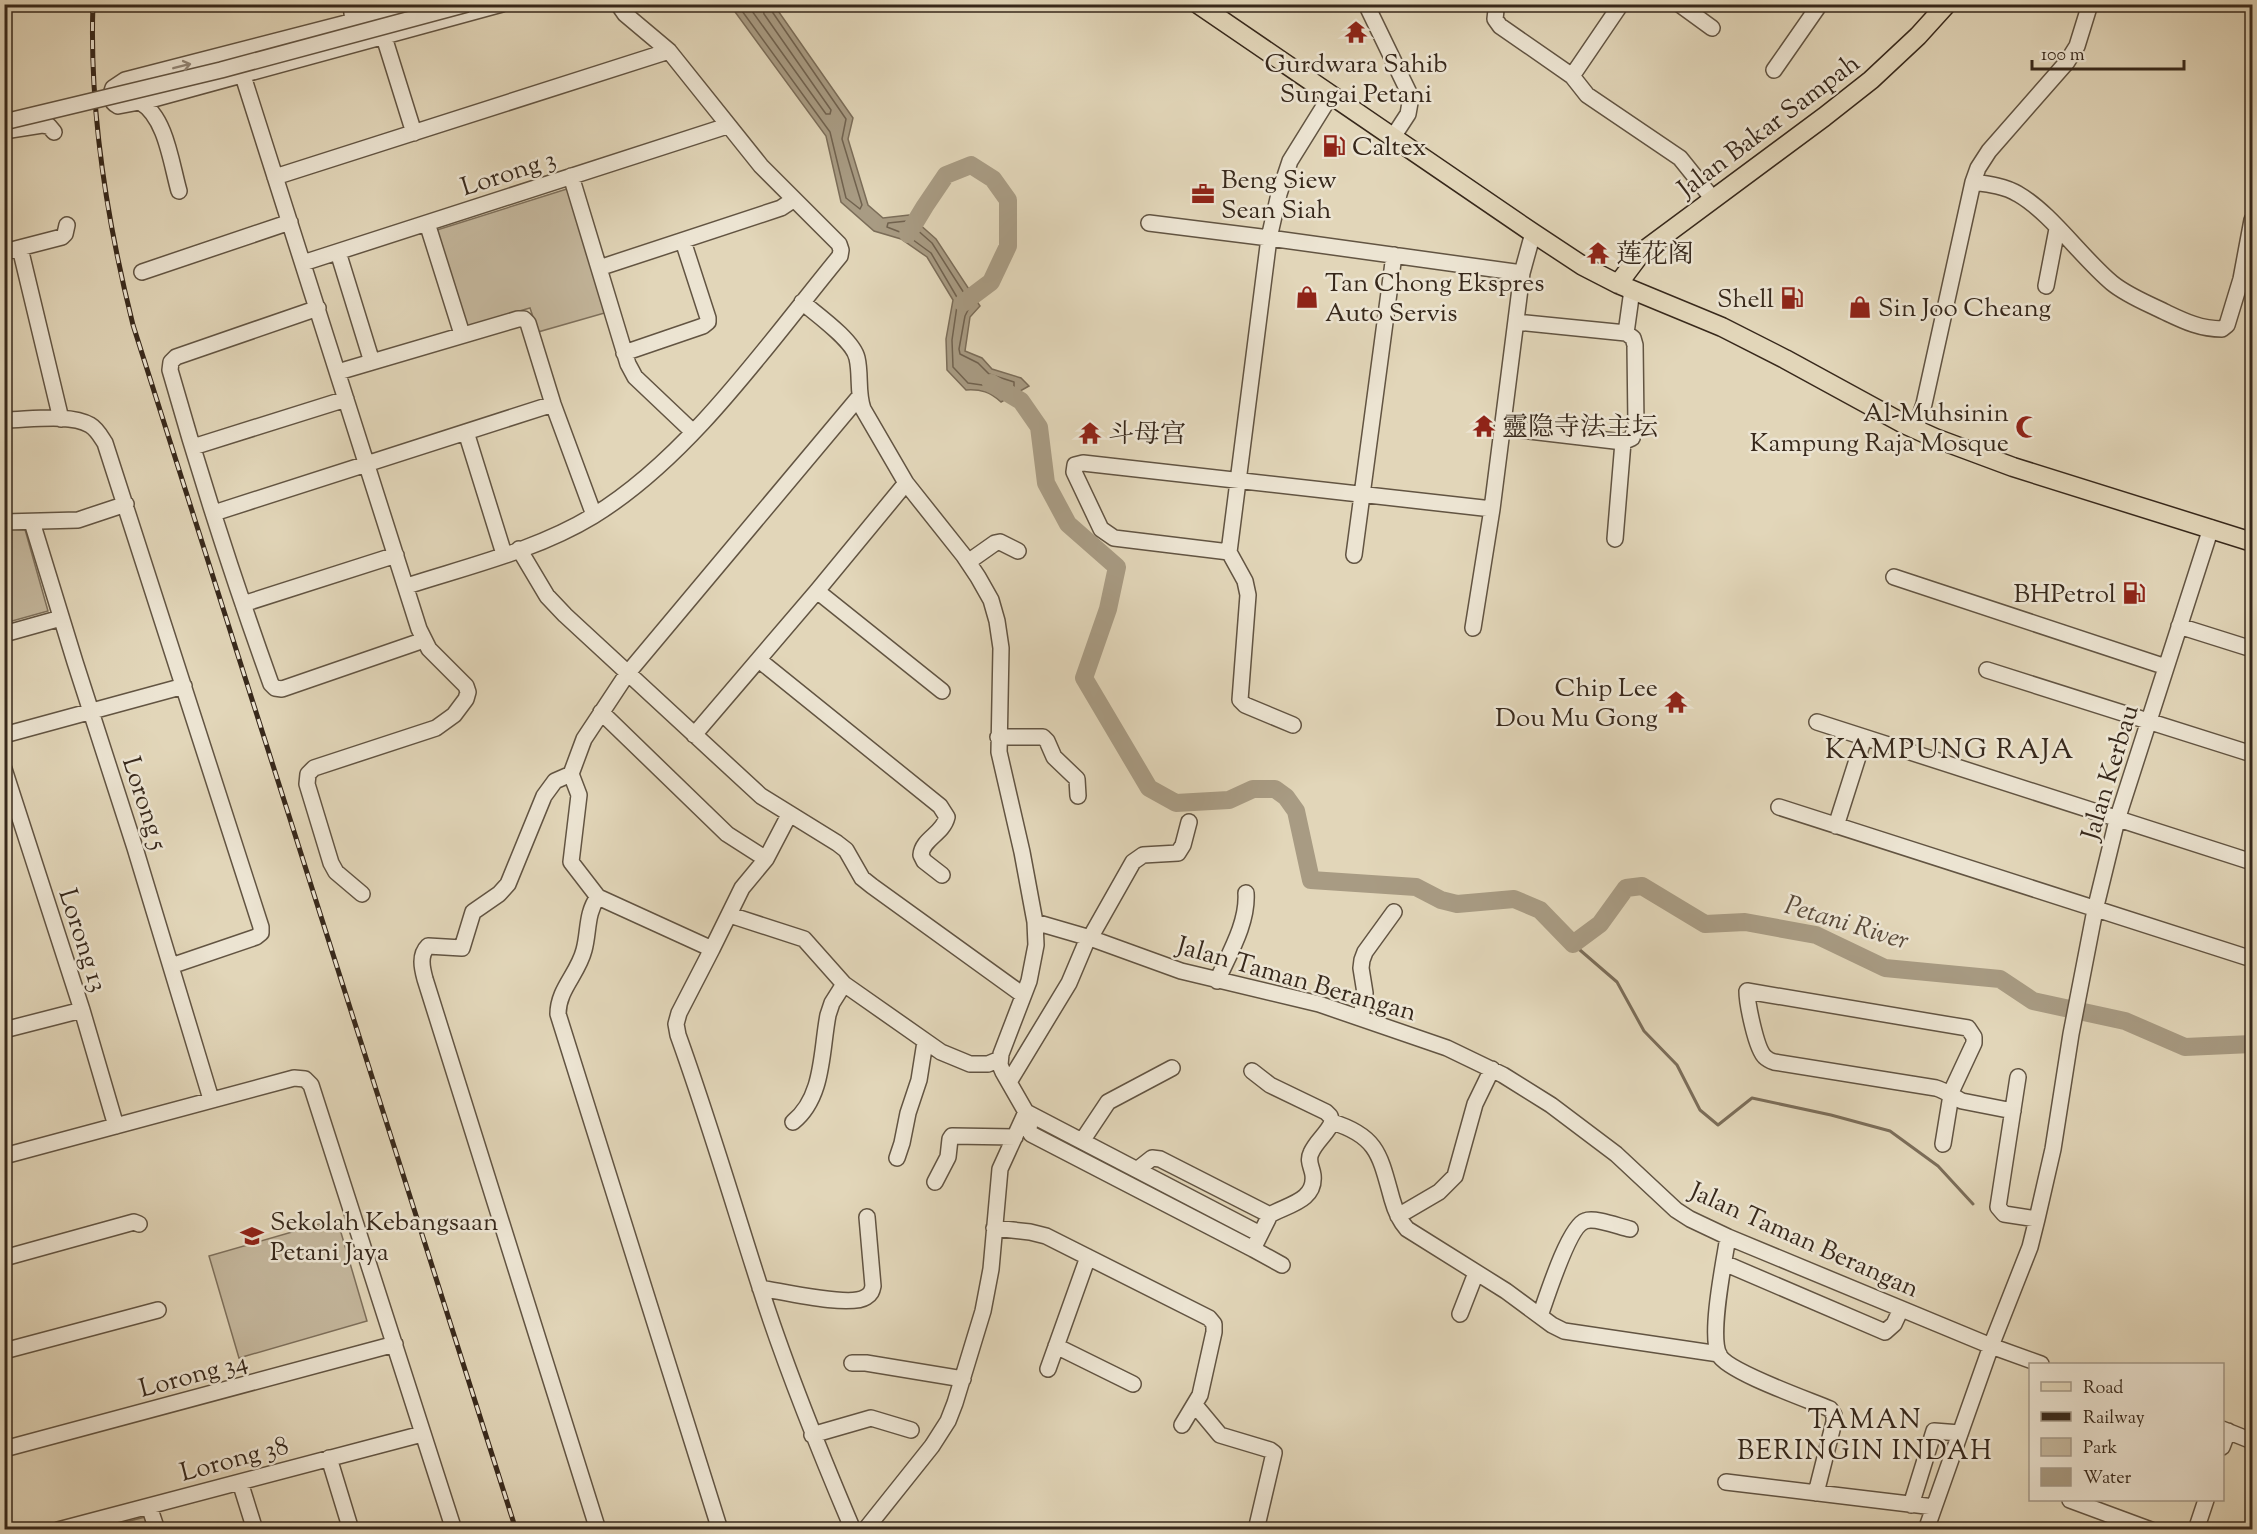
<svg xmlns="http://www.w3.org/2000/svg" width="2257" height="1534" viewBox="0 0 2257 1534" font-family="'Sorts Mill Goudy','Noto Serif SC',serif">
	<style>
		.green { fill: #c5b89e; stroke: #7e705c; stroke-width: 1.5 }
		.water { fill: #a89b83; stroke: #7b6d59; stroke-width: 1.5 }
		.lines { fill: none; stroke-linecap: round; stroke-linejoin: round }
		.shore { stroke: #70624f; stroke-width: 1.5 }
		.stream { stroke: #7b6d59; stroke-width: 3 }
		.river { stroke: #a89b83; stroke-width: 18 }
		.minor-casing { stroke: #625442; stroke-width: 18 }
		.major-casing { stroke: #37281b; stroke-width: 21 }
		.minor { stroke: #ece4d2; stroke-width: 15 }
		.major { stroke: #e2d6b9; stroke-width: 18 }
		.rail-casing { stroke: #37281b; stroke-width: 5 }
		.rail { stroke: #ece4d2; stroke-width: 3; stroke-dasharray: 9; stroke-linecap: butt }
		.minor-bridge-casing { stroke: #625442; stroke-width: 18; stroke-linecap: butt }
		.minor-bridge { stroke: #ece4d2; stroke-width: 15 }
		.oneway { stroke: #928676 }
		.labels { text-anchor: middle; stroke-width: 5; stroke-linejoin: round; paint-order: stroke }
		.poi-label { font-size: 26px; fill: #37281b; stroke: #ece4d2; text-anchor: start }
		.street-label { font-size: 26px; fill: #37281b; stroke: #ece4d2 }
		.water-label { font-size: 27px; font-style: italic; fill: #594a3a; stroke: #ece4d2 }
		.neighbourhood-label { font-size: 27px; letter-spacing: 1.5px; fill: #37281b; stroke: #ece4d2 }
		.quarter-label { font-size: 28px; letter-spacing: 1.5px; fill: #37281b; stroke: #ece4d2 }
	</style>
	<rect width="100%" height="100%" fill="#e2d6b9"/>
	<filter id="stains"><feTurbulence type="fractalNoise" baseFrequency=".00333" numOctaves="4"/><feColorMatrix values="0 0 0 0 .2 0 0 0 0 .09 0 0 0 0 .02 0 0 0 .5 -.17"/></filter>
	<radialGradient id="worn" r=".72"><stop offset=".6" stop-color="#630" stop-opacity="0"/><stop offset="1" stop-color="#630" stop-opacity=".3"/></radialGradient>
	<path class="green" d="M570,188L608,312L538,332L530,308L467,326L437,230Z
		M5,526H24L48,611L5,623Z
		M337,1219L367,1321L239,1358L209,1256Z
		M145,1517L149,1529L95,1530Z"/>
	<path class="water" d="M730,5H774L853,118L848,139L868,205L883,218L909,215L936,239L980,306L970,317L965,351L982,358L992,369L1021,378L1029,386L1001,402C990,392 981,389 966,390L947,370L946,339L953,300L927,257L901,239L874,231L841,202L826,136Z"/>
	<g class="lines">
		<path class="shore" d="M737,4L830,132L846,198L860,209L862,205L842,139L846,119L771,10L770,4
			M747,4L826,114H830L831,110L764,14L762,4
			M907,221L932,243L971,304L965,316L959,349L960,354L978,363L989,374L1014,382V387L1002,394L989,386L968,383L953,367L952,340L958,299L931,253L905,234L887,227L888,223Z"/>
		<path class="stream" d="M1573,944L1617,982L1644,1031L1677,1065L1700,1110L1718,1125L1752,1098L1831,1115L1890,1131L1938,1166L1973,1204"/>
		<path class="river" d="M908,234L925,206L946,175L971,165L993,179L1008,200V246L991,282L963,303
			M991,383L1021,401L1039,427L1046,483L1068,524L1117,567L1108,609L1084,678L1149,788L1176,803L1229,800L1253,789H1275L1286,797L1296,811L1311,880L1416,887L1441,900L1457,904L1514,899L1540,910L1573,944L1600,924L1626,888L1642,886L1705,924L1745,922L1816,935L1885,968L2000,979L2033,1001L2125,1021L2185,1047L2252,1044"/>
		<g class="minor-casing">
			<path id="minor" d="M351,4L353,22
				M420,4L125,80L113,88C110,95 110,102 118,106L150,100L502,4
				M1366,4L1411,97L1408,114L1393,137
				M1499,4L1496,10L1495,19L1500,26L1572,76
				M1621,4L1572,76L1587,95L1680,158L1713,199
				M1679,4L1712,28
				M384,37L414,133
				M1774,70L1820,4
				M243,76L419,629L429,649L466,686L468,692L466,699L454,715L436,728L314,768L308,774L307,784L331,863L336,872L362,894
				M140,102C166,117 171,163 179,191
				M4,131L42,125L49,126L54,132
				M571,176L628,364L635,377L693,432
				M275,177L669,51
				M1973,182C1988,184 2005,186 2018,194C2051,213 2081,257 2112,283C2128,296 2147,303 2165,312C2184,321 2200,329 2222,329L2227,325L2241,279L2252,220
				M427,223L462,334
				M1149,223L1269,238L1522,273
				M20,248L61,419
				M4,252L62,237L65,234L67,225
				M338,252L372,362
				M303,263L727,126
				M599,268L781,208L793,200
				M142,272L290,222
				M2046,286L2057,229
				M802,302C816,314 853,340 857,358C861,375 857,392 863,409L906,483L964,556L978,577L991,600L997,621L1001,648L999,752L1022,852L1035,922L1036,945L1029,981L1001,1054L1000,1065L1003,1072L1026,1112L1260,1234
				M318,308L176,357L171,362L170,370C200,476 234,581 271,684L275,688L282,689L424,640
				M1516,322L1626,333L1633,338L1635,345L1636,425L1632,438L1623,442
				M1626,333L1632,290
				M624,353L703,326L708,322V318L683,241
				M338,372L518,319H524L528,323L553,404L594,515
				M4,420C28,420 70,413 90,425C97,429 101,437 105,443L261,927V933L256,937L171,966
				M1502,428L1623,442L1615,539
				M1915,430L1924,404L1973,182L1978,168L1989,151L2067,62L2077,46L2090,4
				M466,432L504,554
				M193,447L346,399
				M214,513L553,404
				M4,522L78,520L126,504
				M32,522L75,662L135,848L211,1099
				M519,549L547,596L565,615L761,796L837,843L846,850L862,878L872,886L1023,995
				M1229,552L1114,538L1101,529L1074,472L1075,465L1083,463L1492,509
				M1354,555L1394,255
				M968,562L995,543L1000,542L1018,551
				M1894,577L2166,667
				M407,586C469,566 537,550 593,516C690,457 769,342 840,256L841,250L839,244L761,166L669,51L625,14L618,4
				M817,591L942,691
				M243,604L396,555
				M2179,626L2252,649
				M1473,628L1492,509L1522,273L1533,233
				M4,634L61,618
				M759,660L940,806L947,817C943,834 922,839 921,855L924,861L942,875
				M1987,670L2252,754
				M601,712L727,834L766,859
				M1817,722L2252,862
				M1293,725L1245,705L1240,700L1248,595L1245,581L1229,552L1269,238L1279,194L1290,161L1331,95
				M4,735L184,686
				M694,735L817,591L906,483
				M998,737H1043L1047,741L1054,757L1077,779L1078,796
				M4,769L82,1010L116,1126
				M571,774L579,795L571,862L598,897C586,913 589,932 584,950C578,974 558,989 558,1014L720,1530
				M1779,807L2252,959
				M1836,826L1864,738
				M598,897L712,949L742,888L766,859L789,815
				M730,915L804,939L844,984L941,1052L970,1064H988L1000,1059
				M1035,922L1090,938L1181,971L1319,1004L1447,1048L1503,1075L1551,1105L1616,1154L1676,1210L1690,1219L1728,1237L1991,1346L2041,1364
				M1090,938L1133,862L1143,855L1178,853L1183,845L1189,822
				M712,949L679,1013L676,1024L678,1035C708,1118 733,1203 760,1287C786,1369 819,1450 853,1530
				M1217,981C1229,954 1248,923 1246,893
				M1361,1017L1365,993L1361,968L1362,960L1365,952L1394,912
				M4,1030L82,1010
				M1252,1071L1270,1085L1326,1112L1330,1116L1332,1122C1328,1133 1316,1141 1311,1153C1307,1161 1312,1167 1313,1175C1316,1202 1285,1205 1268,1216
				M2018,1077L1998,1207L2004,1214L2037,1219
				M1009,1082L1069,983L1088,938
				M1031,1115L1029,1129L1031,1134L1253,1249L1268,1219L1266,1213L1160,1159L1152,1158L1138,1169
				M793,1122C824,1097 821,1051 828,1015L832,1003L844,984
				M1332,1122C1378,1136 1380,1156 1392,1199C1395,1210 1399,1220 1407,1229L1506,1291L1552,1325L1564,1331L1719,1354
				M1082,1141L1108,1102L1172,1068
				M1943,1144L1951,1095L1953,1088L1974,1043V1037L1968,1028L1747,991C1747,1003 1756,1049 1765,1057C1768,1060 1771,1061 1774,1062L1936,1088C1946,1091 1953,1097 1962,1101L2013,1111
				M4,1156L294,1078L305,1079L311,1085L454,1530
				M897,1158L902,1143L908,1113L919,1080L925,1042
				M935,1182L948,1157L950,1139L952,1136L1015,1137
				M1398,1216L1439,1192L1455,1176L1475,1104L1492,1069
				M994,1228L1030,1232L1046,1236L1209,1318L1214,1324V1332L1200,1395L1182,1425
				M1728,1237C1724,1262 1709,1335 1719,1355C1728,1372 1809,1400 1830,1409L1834,1415V1422L1816,1493
				M1253,1249L1282,1265
				M4,1258L134,1222L139,1224
				M1724,1263L1885,1332L1894,1324L1901,1309
				M760,1288C781,1291 850,1308 866,1297C871,1294 872,1291 873,1286L867,1217
				M1460,1314L1476,1273
				M1540,1316C1546,1299 1569,1226 1585,1221C1595,1217 1620,1227 1630,1229
				M1056,1346L1133,1384
				M4,1351L158,1310
				M852,1363H866L963,1379
				M1048,1369L1088,1257
				M1195,1405L1220,1435L1270,1450L1274,1453L1256,1530
				M2222,1429L2252,1441
				M812,1435L871,1418L911,1430
				M2222,1447L2228,1431
				M4,1449L395,1344
				M329,1458L351,1530
				M240,1482L255,1530
				M1726,1482L1934,1507
				M2070,1500L2151,1530
				M1911,1505L1934,1431L1960,1433
				M149,1506L157,1530
				M58,1530L422,1434
				M598,1530L425,979C422,968 419,955 428,946L462,948L473,912L499,894L508,884L544,796L555,781L571,774L584,739L627,674L859,397
				M865,1530L932,1446L948,1421L955,1403L983,1311L991,1269L1000,1169L1026,1112
				M1926,1530L1991,1346L2030,1247L2037,1219L2053,1149L2071,1034L2095,910L2117,820L2211,528
				M2196,1530L2206,1500"/>
		</g>
		<g class="major-casing">
			<path id="major" d="M1198,4L1533,233L1583,266L1618,284L1722,327L1785,359L1904,424L1935,438L2013,467L2252,542
				M1618,284L1642,252L1824,117L1871,80L1918,36L1947,4"/>
		</g>
		<use href="#minor" class="minor"/>
		<use href="#major" class="major"/>
		<g class="rail-casing">
			<path id="rail" d="M93,4C89,112 107,221 133,325L516,1530"/>
		</g>
		<use href="#rail" class="rail"/>
		<g class="minor-bridge-casing">
			<path id="minor-bridge" d="M4,122L221,70L467,4"/>
		</g>
		<use href="#minor-bridge" class="minor-bridge"/>
	</g>
	<defs><path id="oneway-shaft" d="M-6 0H5M1.5-3L5.5 0L1.5 3" fill="none" stroke-width="1.6" stroke-linecap="round" stroke-linejoin="round" transform="scale(1.5)"/></defs>
	<use class="oneway" href="#oneway-shaft" transform="translate(182 66) rotate(-14)"/>
	<defs>
		<g id="temple-bare" transform="scale(1.8)"><path d="M0-6L5-2H3V0L6.5 2.5H4V6H1.5V3h-3V6H-4V2.5H-6.5L-3 0V-2H-5Z" fill="#8f2418" stroke="#ece4d2" stroke-width="2.5" paint-order="stroke"/></g>
		<g id="fuel-bare" transform="scale(1.8)"><path d="M-5.5-6h7V0h2V4h1.3V-2.5L3-4.5l.8-.8L6-3V5H2.5V1h-1V6h-7ZM-4.2-4.7v3.2H.2V-4.7Z" fill="#8f2418" stroke="#ece4d2" stroke-width="2.5" paint-order="stroke"/></g>
		<g id="office-bare" transform="scale(1.8)"><path d="M-6-3h4V-5.5h4V-3h4V5H-6ZM-1-4.5V-3h2v-1.5ZM-6 0V1H6V0Z" fill="#8f2418" stroke="#ece4d2" stroke-width="2.5" paint-order="stroke"/></g>
		<g id="shop-bare" transform="scale(1.8)"><path d="M-5-2.5h2.3a2.7 3.5 0 0 1 5.4 0H5L5.5 6h-11ZM-1.5-2.5h3a1.5 2.3 0 0 0-3 0Z" fill="#8f2418" stroke="#ece4d2" stroke-width="2.5" paint-order="stroke"/></g>
		<g id="mosque-bare" transform="scale(1.8)"><path d="M3.5-4.9A6 6 0 1 0 3.5 4.9A5 5 0 1 1 3.5-4.9Z" fill="#8f2418" stroke="#ece4d2" stroke-width="2.5" paint-order="stroke"/></g>
		<g id="school-bare" transform="scale(1.8)"><path d="M0-5L7-2L0 1L-7-2ZM-4 1L0 2.5L4 1V4Q0 6-4 4Z" fill="#8f2418" stroke="#ece4d2" stroke-width="2.5" paint-order="stroke"/></g>
	</defs>
	<g fill-rule="evenodd">
		<use href="#temple-bare" x="1356" y="32"/>
		<use href="#fuel-bare" x="1334" y="146"/>
		<use href="#office-bare" x="1203" y="194"/>
		<use href="#temple-bare" x="1598" y="253"/>
		<use href="#shop-bare" x="1307" y="297"/>
		<use href="#fuel-bare" x="1792" y="298"/>
		<use href="#shop-bare" x="1860" y="307"/>
		<use href="#temple-bare" x="1484" y="426"/>
		<use href="#mosque-bare" x="2027" y="427"/>
		<use href="#temple-bare" x="1090" y="433"/>
		<use href="#fuel-bare" x="2134" y="593"/>
		<use href="#temple-bare" x="1676" y="702"/>
		<use href="#school-bare" x="252" y="1236"/>
	</g>
	<g class="labels">
		<g class="poi-label">
			<text x="1356" y="72" text-anchor="middle">Gurdwara Sahib<tspan x="1356" dy="30">Sungai Petani</tspan></text>
			<text x="1352" y="155">Caltex</text>
			<text x="1221" y="188">Beng Siew<tspan x="1221" dy="30">Sean Siah</tspan></text>
			<text x="1616" y="262">莲花阁</text>
			<text x="1325" y="291">Tan Chong Ekspres<tspan x="1325" dy="30">Auto Servis</tspan></text>
			<text x="1774" y="307" text-anchor="end">Shell</text>
			<text x="1878" y="316">Sin Joo Cheang</text>
			<text x="2009" y="421" text-anchor="end">Al-Muhsinin<tspan x="2009" dy="30">Kampung Raja Mosque</tspan></text>
			<text x="1502" y="435">靈隐寺法主坛</text>
			<text x="1108" y="442">斗母宫</text>
			<text x="2116" y="602" text-anchor="end">BHPetrol</text>
			<text x="1658" y="696" text-anchor="end">Chip Lee<tspan x="1658" dy="30">Dou Mu Gong</tspan></text>
			<text x="270" y="1230">Sekolah Kebangsaan<tspan x="270" dy="30">Petani Jaya</tspan></text>
		</g>
		<g class="street-label">
			<text transform="translate(1768 125) rotate(-37)" y="9">Jalan Bakar Sampah</text>
			<text transform="translate(508 172) rotate(-18)" y="9">Lorong 3</text>
			<text transform="translate(2109 772) rotate(-73)" y="9">Jalan Kerbau</text>
			<text transform="translate(146 803) rotate(72)" y="9">Lorong 5</text>
			<text transform="translate(84 940) rotate(72)" y="9">Lorong 13</text>
			<text transform="translate(1297 978) rotate(16)" y="9">Jalan Taman Berangan</text>
			<text transform="translate(1805 1239) rotate(24)" y="9">Jalan Taman Berangan</text>
			<text transform="translate(193 1374) rotate(-15)" y="9">Lorong 34</text>
			<text transform="translate(234 1458) rotate(-15)" y="9">Lorong 38</text>
		</g>
		<g class="water-label">
			<text transform="translate(1847 922) rotate(17)" y="9">Petani River</text>
		</g>
		<g class="neighbourhood-label">
			<text x="1865" y="1428">TAMAN<tspan x="1865" dy="31">BERINGIN INDAH</tspan></text>
		</g>
		<g class="quarter-label">
			<text x="1950" y="758">KAMPUNG RAJA</text>
		</g>
	</g>
	<rect width="2257" height="1534" fill="none" stroke="#e2d6b9" stroke-width="24"/>
	<rect x="6" y="6" width="2245" height="1522" fill="none" stroke="#37281b" stroke-width="3"/>
	<rect x="12" y="12" width="2233" height="1510" fill="none" stroke="#37281b" stroke-width="1.5"/>
	<rect x="2029" y="1363" width="195" height="138" fill="#ece4d2" stroke="#a49989" stroke-width="1.5"/>
	<rect x="2041" y="1382" width="30" height="9" fill="#e2d6b9" stroke="#a49989" stroke-width="1.5"/>
	<text x="2083" y="1393" font-size="18" fill="#37281b">Road</text>
	<rect x="2041" y="1412" width="30" height="9" fill="#37281b" stroke="#a49989" stroke-width="1.5"/>
	<text x="2083" y="1423" font-size="18" fill="#37281b">Railway</text>
	<rect x="2041" y="1438" width="30" height="18" fill="#c5b89e" stroke="#a49989" stroke-width="1.5"/>
	<text x="2083" y="1453" font-size="18" fill="#37281b">Park</text>
	<rect x="2041" y="1468" width="30" height="18" fill="#a89b83" stroke="#a49989" stroke-width="1.5"/>
	<text x="2083" y="1483" font-size="18" fill="#37281b">Water</text>
	<path d="M2032 60v9h152v-9" fill="none" stroke="#37281b" stroke-width="3"/>
	<text x="2041" y="60" font-size="18" fill="#37281b" stroke="#ece4d2" stroke-width="4.5" paint-order="stroke">100 m</text>
	<rect width="100%" height="100%" filter="url(#stains)"/>
	<rect width="100%" height="100%" fill="url(#worn)"/>
</svg>
